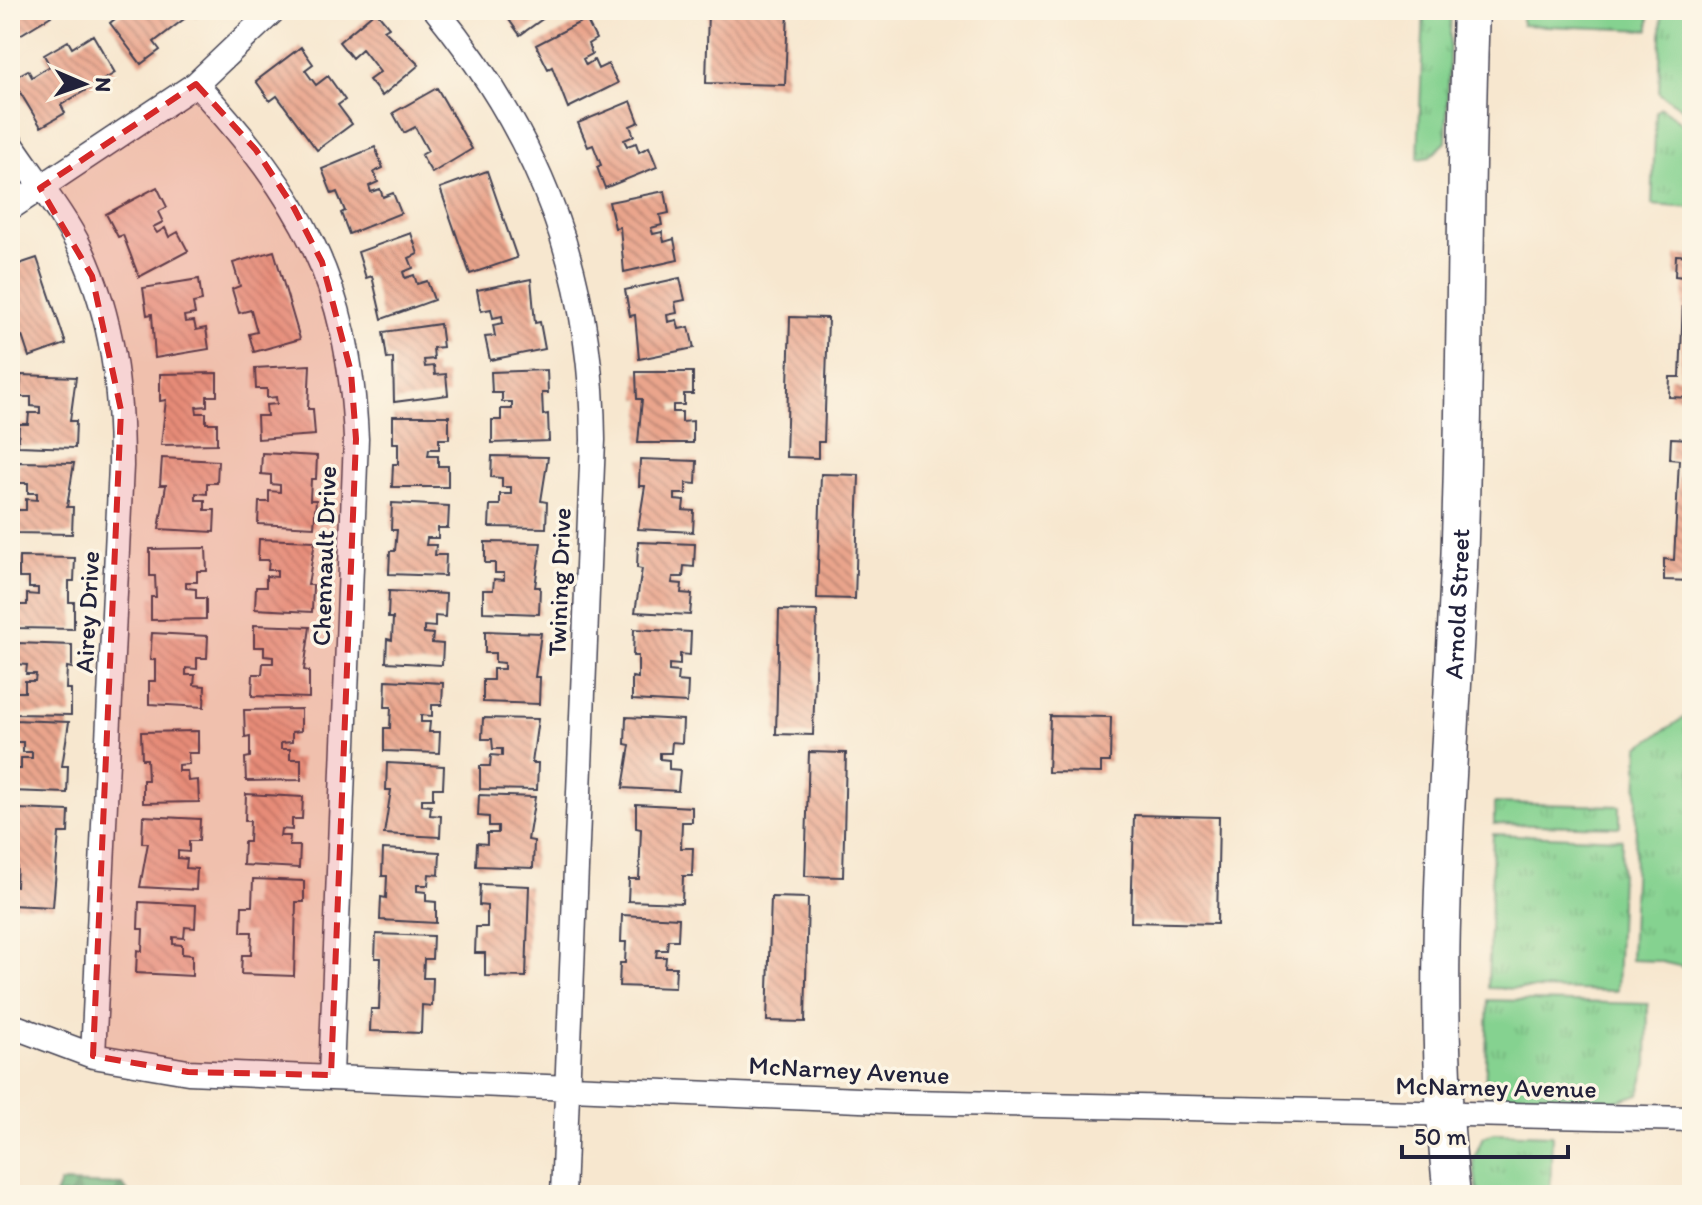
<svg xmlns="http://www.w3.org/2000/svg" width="1702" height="1205" viewBox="0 0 1702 1205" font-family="Itim,sans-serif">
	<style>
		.grass { fill: url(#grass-tufts); stroke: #547a66; stroke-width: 2 }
		.forest { fill: url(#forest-firs); stroke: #476b5a; stroke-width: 2 }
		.building { fill: url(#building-back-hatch) }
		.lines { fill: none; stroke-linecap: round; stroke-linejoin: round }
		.street-casing { stroke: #424051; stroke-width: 27 }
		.secondary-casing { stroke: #424051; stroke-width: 39 }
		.street { stroke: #fff; stroke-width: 24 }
		.secondary { stroke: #fff; stroke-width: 36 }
		.marked { fill: #d62828; fill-opacity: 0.2; stroke: #d62828; stroke-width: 6; stroke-dasharray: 16 10; stroke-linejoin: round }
		.labels { text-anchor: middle; stroke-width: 7; stroke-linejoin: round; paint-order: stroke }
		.street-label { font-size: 26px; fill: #22223b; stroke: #fcf5e5 }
	</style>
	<defs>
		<pattern id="grass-tufts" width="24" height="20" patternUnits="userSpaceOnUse" patternTransform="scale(2)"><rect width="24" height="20" fill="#85d290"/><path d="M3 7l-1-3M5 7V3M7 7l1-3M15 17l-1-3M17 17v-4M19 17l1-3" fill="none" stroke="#73b47d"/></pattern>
		<pattern id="forest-firs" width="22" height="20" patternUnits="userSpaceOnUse" patternTransform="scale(2)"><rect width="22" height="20" fill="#6cb47a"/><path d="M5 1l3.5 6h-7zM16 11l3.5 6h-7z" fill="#589265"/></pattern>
		<pattern id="building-back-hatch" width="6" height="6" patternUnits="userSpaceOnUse" patternTransform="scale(2)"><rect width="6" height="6" fill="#eaa58c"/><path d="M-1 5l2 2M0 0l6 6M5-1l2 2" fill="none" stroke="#bd8674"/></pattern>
	</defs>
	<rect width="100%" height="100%" fill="#fcf5e5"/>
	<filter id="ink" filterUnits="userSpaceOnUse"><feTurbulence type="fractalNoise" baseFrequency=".0125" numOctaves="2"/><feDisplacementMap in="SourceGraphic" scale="16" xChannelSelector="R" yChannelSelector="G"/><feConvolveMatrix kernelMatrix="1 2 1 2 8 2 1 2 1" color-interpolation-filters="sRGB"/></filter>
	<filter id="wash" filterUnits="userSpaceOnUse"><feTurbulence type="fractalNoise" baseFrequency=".006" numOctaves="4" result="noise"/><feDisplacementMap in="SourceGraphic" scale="32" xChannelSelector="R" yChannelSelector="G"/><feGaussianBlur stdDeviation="1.8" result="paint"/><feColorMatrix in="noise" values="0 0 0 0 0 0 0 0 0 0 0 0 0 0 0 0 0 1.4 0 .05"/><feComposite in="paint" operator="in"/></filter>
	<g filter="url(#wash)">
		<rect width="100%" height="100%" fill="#f7e7cf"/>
		<path class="grass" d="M1424,10H1451L1446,142L1430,157L1418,159Z
			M1522,10H1649V30L1522,25Z
			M1662,10H1692V115L1659,93Z
			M1661,108L1692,130V208L1652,205L1656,111Z
			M1692,712V969L1657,961L1631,960L1639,747Z
			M1494,803L1620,806V827L1494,824Z
			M1493,834L1622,839L1617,991L1488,988Z
			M1488,1000L1648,1004L1647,1064L1639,1094L1617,1101L1485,1094Z
			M1494,1133L1552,1135L1550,1195H1478L1473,1160L1483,1137Z"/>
		<path class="forest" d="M60,1183L123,1185L130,1195H55Z"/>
		<g id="blocks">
			<path class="building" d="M10,10H47L51,16L10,41Z
				M126,10H204L196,17L192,13L154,42L160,50L141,64L110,23Z
				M508,10H555L520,35L507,17L510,14Z
				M708,10H788L785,85L706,83Z
				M376,11L389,27L384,30L419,65L382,96L369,80L380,72L362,49L352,58L339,42Z
				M586,19L596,39L588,44L592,54L583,59L586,65L594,60L598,69L608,64L618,83L568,108L552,67L548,69L536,45Z
				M93,35L115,73L61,105L65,113L41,127L12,79L28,70L32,77L50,66L44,55L68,41L72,48Z
				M301,47L313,64L305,70L316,85L328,76L345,100L338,105L352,124L317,150L277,96L270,101L256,81Z
				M437,88L472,149L432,173L421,155L428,151L415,127L404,133L393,113Z
				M631,101L639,122L630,126L634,136L624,140L627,146L636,143L639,152L649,147L657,167L605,188L597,167L601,165L593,145L588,147L578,123Z
				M375,147L383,168L374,172L378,182L369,186L371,192L380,189L383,197L393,193L401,213L349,234L341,213L345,211L337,192L332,194L322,169Z
				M487,171L517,258L470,274L440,188Z
				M157,187L167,207L158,212L163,222L153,227L157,233L165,228L169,237L178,232L188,251L139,277L123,235L118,237L106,214Z
				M665,191L669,213L660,215L662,225L651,228L653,234L662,232L664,242L674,239L678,260L624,272L620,227L615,228L609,202Z
				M411,233L418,254L409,258L413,268L403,272L405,278L414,275L417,284L427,281L434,300L382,319L372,276L366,278L358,252Z
				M274,251L300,339L254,352L249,334L257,332L251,310L239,313L232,289L240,286L233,263Z
				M1676,255L1692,256V398L1669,397L1670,377H1680L1684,277L1675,276Z
				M37,258L66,344L29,357L22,336L12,339L10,334V267Z
				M680,278L685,300L675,302L677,313L667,315L668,322L677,320L679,329L689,327L694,348L639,359L635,315L630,316L625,290Z
				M199,279L202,301L193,303L195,314L184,316L185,322L194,321L196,330L206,328L209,349L155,358L152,314L147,315L143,288Z
				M531,279L535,323L540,322L545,349L490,360L485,337L495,336L493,325L503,323L502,316L493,318L491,309L481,311L477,290Z
				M790,317L828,318L824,442H818V458L786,457Z
				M440,324L443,347L433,348L434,359L424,360L425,367L434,366L435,375L446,374L448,395L394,402L393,358L387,359L383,332Z
				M310,365L308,409H313L315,435L258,439L257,416H267L266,405L277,404L276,397L267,398V389H256L255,368Z
				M547,370L548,393H542L543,415L548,414L549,441L492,443V420H501V409H512V402H502V393H492L491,372Z
				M636,372H693V394H684V405H673V412H682V422L693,421V443H638L642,399H637Z
				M217,373V396H207V406L196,407L197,413H206V423H217V444L161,445L166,400L160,401V374Z
				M21,375L76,377L70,421H76L75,448L18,446L19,424H28L29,413H40V407L31,406V397H20Z
				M393,416H449V439H439V449H429L428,456H438V466H448V487H392L393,464H398V443H393Z
				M1671,438L1692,439V491H1688L1686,532H1692V581L1664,580V559L1674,560L1679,460L1670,459Z
				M262,453L317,456L316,479H311L310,500H316L314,527L258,524L259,502H269V491L280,492V485L271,484V475L261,474Z
				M492,456L548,457L541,501L547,502L546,528L489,527L490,505H500V494H511V487H502V478L491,477Z
				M162,458L218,461L217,483H207V494L196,493V500H205V510H215L214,532L159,529L166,485H160Z
				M640,459L697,461L696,484L686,483V494H675V500L684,501L683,510L694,511L693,532L638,529L645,486H639Z
				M18,462L74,463L67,507H73L72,534L15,533L16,510H26V499L37,500V493H28V483H18Z
				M821,474L859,475L855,599L817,598Z
				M392,503L449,506L448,528H438V538H427L426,545H436L435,555H446L445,576L389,574L390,551H395L397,530H391Z
				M259,539L315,541L308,585H313L312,612L255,609L256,587H266V576L277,577V570H268L269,560H258Z
				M485,542L541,543L535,587H540L539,614L483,612V590H493L494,579L504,580V573H495V563H485Z
				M638,542L695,544L694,567L684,566L683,577H673L672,583L682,584L681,593L692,594L690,615L635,612L642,569L637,568Z
				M206,548L207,571H197V582H186V588L196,589V598H206V619L151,620V597H156L155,576H150V549Z
				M19,557L75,558L74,581H69V602H74V629L17,628V605H27V594L38,595V588H29V578H19Z
				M389,591L446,594L445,617L435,616V627L424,626V633L433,634L432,643L443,644L442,665L386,662L387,639L392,640L393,618H388Z
				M779,610L817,611L813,735L776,734Z
				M254,625L310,627L304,670L309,671V698L252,696L253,674H262L263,663H273V657L264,656V647H254Z
				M634,629L691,632L690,655L680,654V665L669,664V671L678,672L677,681L688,682L687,703L632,700V677L638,678V656H633Z
				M485,631L541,633L535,677H540L539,704L483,702V680H493V669H504V663L495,662V653H485Z
				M152,633L208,636L207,658H197V669L186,668V675H195L194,685L205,686L204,707L149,704V681H155V660H150Z
				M17,643L72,645V668L67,667L66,689H71V715L14,714L15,692H25V681H35L36,674H26L27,665L16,664Z
				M386,680L443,683L442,705H432V716L421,715V722H430L429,732H440L439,753L384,751V728H390L391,707H385Z
				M301,709V731L292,732V742L281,743V749H290V759H301V780L246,781L245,758L250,757V736L245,737L244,710Z
				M1050,716L1111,717L1110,762H1101V773L1048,772Z
				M626,717L683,720L682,743L672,742L671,753H660V759L669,760V769L680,770L678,791L623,788L630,745L625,744Z
				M483,718L538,719L532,763H538L537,790L480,789V766H490L491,755L502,756V749H493L492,739H482Z
				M13,720L69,722L62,766H68L67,793L10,791L11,769H21V758H32V752H23V742H13Z
				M198,731V753H188L189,764L178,765V771H187L188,781L198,780L199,802L143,803V780H148L147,759H142L141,732Z
				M809,752L846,753L843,877L805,876Z
				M387,763L444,766L443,788H433V799H422V805L431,806L430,815L441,816L440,837L384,834L391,790H386Z
				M246,794L303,797L302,819H292V830L281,829L280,836H290L289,846H300L299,868L243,865L244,842H249L250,821H245Z
				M479,795L535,797L528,840L534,841L533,868L476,866L477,843L487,844V833H498V826H489V817L478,816Z
				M636,804L692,807V822H682L681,848H693L692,876H683L682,903L628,901L629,879H639L641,829L636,828Z
				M17,809L69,811L68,833H59L53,907L10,905V886H16L17,863H10V838H16Z
				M1134,815L1219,817L1217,924L1131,922Z
				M143,816L200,819L199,841H189V852L178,851V858L187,859L186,868L197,869L196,890L140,887L148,843H142Z
				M383,849L440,852L439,875L429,874L428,885H417V891L426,892V901L436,902V923L380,920L381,897L386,898L387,876H382Z
				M253,879L304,881V902H296L294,976L241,974L242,955H251L252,932H241L242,906H252Z
				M480,884L529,886L526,977L485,976V953H475L476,927H487V906L479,905Z
				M771,897L808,898L805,1022L767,1021Z
				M139,902L196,905L195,928L185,927L184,938L173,937V944L182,945V954L192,955V976L136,973L137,950L142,951L143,929H138Z
				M622,915L679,918L678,940H668L667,950H657L656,957H666L665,967H676L675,988L619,986L620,963H625L626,942H621Z
				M376,934L433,936L432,959H424L423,978H433L432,1006L422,1005L421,1033L370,1031L371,1009H379L381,958H375Z
				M1568,1189L1652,1192V1195H1568Z"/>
		</g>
	</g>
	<g filter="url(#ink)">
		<use href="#blocks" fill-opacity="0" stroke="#424051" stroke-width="2"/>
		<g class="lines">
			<g class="street-casing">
				<path id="street" d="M436,10C541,139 592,274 593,440L563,1195
					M196,84C301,199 349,279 356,439L331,1075
					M10,142C33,177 63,213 81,250C113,318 121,391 121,466L93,1056
					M10,208L196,84L274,10
					M10,1025L93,1056L188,1072L907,1102L1692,1119"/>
			</g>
			<g class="secondary-casing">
				<g id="secondary">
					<path id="s1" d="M1452,1195C1428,985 1450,777 1459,567C1466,381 1464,196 1471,10"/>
				</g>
			</g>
			<use href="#street" class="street"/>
			<use href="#secondary" class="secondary"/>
		</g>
	</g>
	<path class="marked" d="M196,84L256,150L294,208L322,262L351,372L356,439L331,1075L188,1072L93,1056L121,410L92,276L40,188Z"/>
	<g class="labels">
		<g class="street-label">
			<text transform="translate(324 556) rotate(-88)" y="9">Chennault Drive</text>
			<text transform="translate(559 582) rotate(-88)" y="9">Twining Drive</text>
			<text dy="9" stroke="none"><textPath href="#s1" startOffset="592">Arnold Street</textPath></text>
			<text transform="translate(87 612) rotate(-87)" y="9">Airey Drive</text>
			<text transform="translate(849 1070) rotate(3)" y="9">McNarney Avenue</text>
			<text transform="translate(1496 1087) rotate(1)" y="9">McNarney Avenue</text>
		</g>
	</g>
	<rect width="1702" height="1205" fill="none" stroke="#fcf5e5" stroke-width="40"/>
	<g transform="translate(84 84) rotate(92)" stroke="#fcf5e5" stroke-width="6" paint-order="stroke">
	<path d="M0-6L14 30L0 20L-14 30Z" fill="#22223b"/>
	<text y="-12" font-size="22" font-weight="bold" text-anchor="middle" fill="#22223b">N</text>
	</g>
	<path d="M1402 1145v12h166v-12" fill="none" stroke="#22223b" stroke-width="4"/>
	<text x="1414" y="1145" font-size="24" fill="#22223b" stroke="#fcf5e5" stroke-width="6" paint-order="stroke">50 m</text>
</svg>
